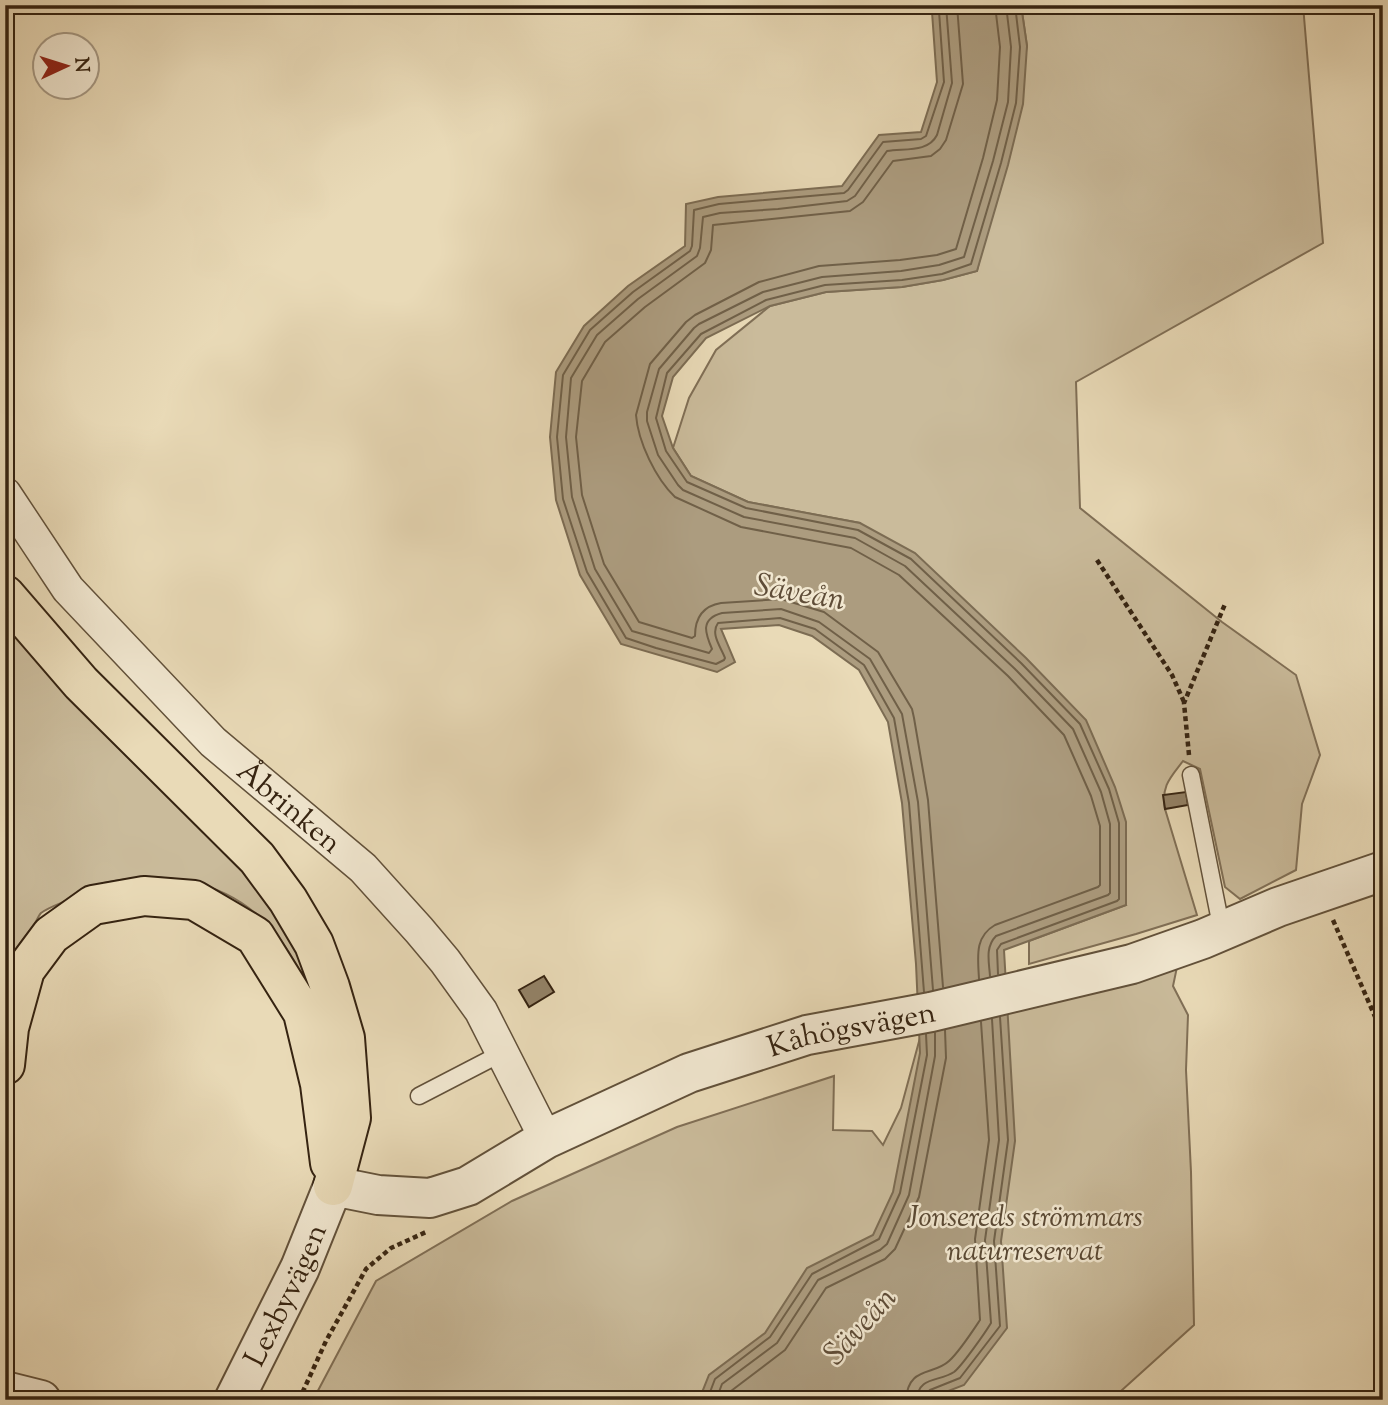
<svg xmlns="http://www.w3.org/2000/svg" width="1388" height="1405" viewBox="0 0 1388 1405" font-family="'Sorts Mill Goudy',serif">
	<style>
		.green { fill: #cabb9b; stroke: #806f56; stroke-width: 2 }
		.water { fill: #ac9c7f; stroke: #7c6c53; stroke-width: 2 }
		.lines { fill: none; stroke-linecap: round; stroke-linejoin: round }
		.shore { stroke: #706048; stroke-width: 2 }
		.building { fill: #938267; stroke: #352311; stroke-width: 2 }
		.service-casing { stroke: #62513a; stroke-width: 19 }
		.minor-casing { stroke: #62513a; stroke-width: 35 }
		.tertiary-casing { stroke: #62513a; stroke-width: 42 }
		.motorway-casing { stroke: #352311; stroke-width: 42 }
		.path { stroke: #352311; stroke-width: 4.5; stroke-dasharray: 5 3.5; stroke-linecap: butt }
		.service { stroke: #f1e7d0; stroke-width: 16 }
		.minor { stroke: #f1e7d0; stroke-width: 32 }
		.tertiary { stroke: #f1e7d0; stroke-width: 38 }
		.motorway { stroke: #e9dab7; stroke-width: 38 }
		.labels { text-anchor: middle; stroke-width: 5; stroke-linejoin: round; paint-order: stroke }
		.street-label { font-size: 30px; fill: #352311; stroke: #f1e7d0 }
		.park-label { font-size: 30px; font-style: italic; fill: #5a4934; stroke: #f1e7d0 }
		.water-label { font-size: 32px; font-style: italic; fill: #5f4d38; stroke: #f1e7d0 }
	</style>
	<rect width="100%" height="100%" fill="#e9dab7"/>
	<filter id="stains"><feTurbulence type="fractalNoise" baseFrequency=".00286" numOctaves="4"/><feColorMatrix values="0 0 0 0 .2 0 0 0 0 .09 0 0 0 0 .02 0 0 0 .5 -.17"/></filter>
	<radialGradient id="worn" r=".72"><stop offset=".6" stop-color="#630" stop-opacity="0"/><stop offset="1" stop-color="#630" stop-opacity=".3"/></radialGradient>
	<path class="green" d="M1021,5H1303L1323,243L1076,382L1080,508L1222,622L1296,675L1320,755L1302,804L1296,870L1240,899L1225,887L1200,769L1183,761C1170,778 1161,786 1165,809L1197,915L1136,934L1029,964V941L1126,905L860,523L748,502L691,476L673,448L689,398L716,350L770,306L826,292L902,287L943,280L977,271L1027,46Z
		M5,620L238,859L295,934L319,1012C305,979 289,946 264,921C221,879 161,870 104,883C93,886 81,894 70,899C62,903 49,907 41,913C38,916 36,923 33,926C23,939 14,951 5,966Z
		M1177,967L1173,986L1188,1015L1186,1070L1191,1172L1194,1325L1111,1400H313L376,1281L512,1201L677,1127L834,1076L833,1130L872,1131L883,1145L901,1108L921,1034Z"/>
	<path class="water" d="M929,5H1021L1027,46L1023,104L1008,165L977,271L943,280L902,287L826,292L770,306L706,338L673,377L662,416L673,448L691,476L748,502L860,523L915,553L1026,658L1086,720L1115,787L1126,822V905L1004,950L1015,1141L1001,1241L1007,1328L964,1385L925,1400H699L709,1375L765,1333L807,1268L873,1235L893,1192L920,1053L916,964L902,803L888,722L859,670L812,636L779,625L721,629L735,662L717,672L621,644L580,575L556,500L550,437L556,372L584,326L628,286L685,246L686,204L718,197L842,186L879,135L921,132L937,82L932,12Z"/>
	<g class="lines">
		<path class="shore" d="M998,974L997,950L1001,944L1117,901L1119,899V823L1109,789L1080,724L1021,663L911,559L858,530L746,508L687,482L666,451L656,418L667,373L701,334L766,300L825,285L902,280L942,274L971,264L1001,163L1016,103L1020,47L1015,5
			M990,976C989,962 985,947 996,936L1108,895L1110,893V824L1101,792L1073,729L1015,669L905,566L855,538L744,517L683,490L678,485L658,455L647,421V412L659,369L694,328L699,324L763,292L822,277L901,271L939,265L964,257L993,161L1008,102L1011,47L1006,5
			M979,979C978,958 974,937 995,925L1098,887L1100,885V826L1091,796L1064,735L1008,676L899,575L851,548L741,527L675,497C656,479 638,442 636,415L650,364L686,322L695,315L759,282L819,266L900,260L937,255L956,249L983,158L997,100L1000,47L995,5
			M943,987L928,800L914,718L912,709L878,652L824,612L781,599L721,603C703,606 695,618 695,636L692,638L639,622L604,564L582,495L576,437L582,381L605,342L645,307L705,263L711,250L713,225L850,211L863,202L893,161L931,156L940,149L946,140L963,84L957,5
			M933,990L918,802L902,714L870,659L819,622L781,609L722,613C700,619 705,633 712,649L709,653L632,631L595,569L572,497L566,437L571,378L597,335L638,299L697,256L700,248L703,217L720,213L778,209L847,201L855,196L887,151C904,148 928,153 937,135L952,83L946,5
			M924,992L909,803L894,718L864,665L815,629L780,618L718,623C710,634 721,647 725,658L724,660L716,664L656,648L626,638L587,572L563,499L557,437L563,375L590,330L633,292L690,251L692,246L694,210L719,204L844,193L848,190L883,142L921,139L926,136L944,82L939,11L937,5
			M707,1400L715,1379L770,1337L812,1274L879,1239L900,1193L927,1055L926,1034
			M716,1400L722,1384L777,1343L818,1280L880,1250L887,1244L909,1195L935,1056V1033
			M727,1400L731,1391L785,1350L826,1288L885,1259L895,1249L919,1197L946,1058L945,1030
			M906,1400C908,1366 933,1376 949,1361C959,1352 972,1332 980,1320L975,1239L989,1140L981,1022
			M917,1400C918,1376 939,1382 954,1372C961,1367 985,1333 991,1323L985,1240L999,1140L992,1019
			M926,1400V1394L930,1390L960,1378L1000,1326L994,1241L1008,1140L1000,1017"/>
	</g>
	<path class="building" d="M1186,792L1188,805L1165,809L1163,795Z
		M544,976L554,992L529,1007L519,990Z"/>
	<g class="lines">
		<g class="service-casing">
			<path id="service" d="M1191,775L1222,931
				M419,1096L502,1053"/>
		</g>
		<g class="minor-casing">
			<g id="minor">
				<path id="s1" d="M5,494L68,589L213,742L363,868L419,930L445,961L481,1011L546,1139"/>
			</g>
		</g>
		<g class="tertiary-casing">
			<g id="tertiary">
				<path d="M5,1391L41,1400"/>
				<path id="s2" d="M234,1400L300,1268L333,1186L378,1195L430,1198L468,1186L546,1139L689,1073L807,1035L931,1012L1132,964L1203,939L1278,907L1383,871"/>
			</g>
		</g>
		<g class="motorway-casing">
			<path id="motorway" d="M5,595L81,683L257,858L288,900L314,944L330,987L345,1038L351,1118L333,1186
				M5,1065L9,1028L25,970L51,935L93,905L144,896L194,900L255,936L303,1013L320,1084L330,1163"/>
		</g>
		<path class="path" d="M1097,560L1172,675L1184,702
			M1189,755L1184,703L1225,604
			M1333,920L1383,1035
			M299,1400L326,1341L366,1269L391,1248L426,1232"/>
		<use href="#service" class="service"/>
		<use href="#minor" class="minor"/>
		<use href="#tertiary" class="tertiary"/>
		<use href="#motorway" class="motorway"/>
	</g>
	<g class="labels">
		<g class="street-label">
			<text dy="10" stroke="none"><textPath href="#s1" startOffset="425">Åbrinken</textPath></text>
			<text dy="10" stroke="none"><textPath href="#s2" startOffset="791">Kåhögsvägen</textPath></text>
			<text dy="10" stroke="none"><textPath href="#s2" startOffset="117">Lexbyvägen</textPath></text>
		</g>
		<g class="park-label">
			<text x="1025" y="1226">Jonsereds strömmars<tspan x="1025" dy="34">naturreservat</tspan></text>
		</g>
		<g class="water-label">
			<text transform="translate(800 591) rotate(10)" y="11">Säveån</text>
			<text transform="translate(859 1325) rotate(-48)" y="11">Säveån</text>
		</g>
	</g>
	<rect width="1388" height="1405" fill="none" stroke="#e9dab7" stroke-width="28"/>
	<rect x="7" y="7" width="1374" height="1391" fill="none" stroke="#352311" stroke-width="3.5"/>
	<rect x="14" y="14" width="1360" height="1377" fill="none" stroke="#352311" stroke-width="2"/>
	<g transform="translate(66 66) rotate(86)"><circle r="33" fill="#f1e7d0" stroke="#a69984" stroke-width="2"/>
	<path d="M0-5L12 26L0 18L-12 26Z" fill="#8f2418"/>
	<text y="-10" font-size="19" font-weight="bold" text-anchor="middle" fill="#352311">N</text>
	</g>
	<rect width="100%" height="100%" filter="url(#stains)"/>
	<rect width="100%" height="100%" fill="url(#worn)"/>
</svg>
